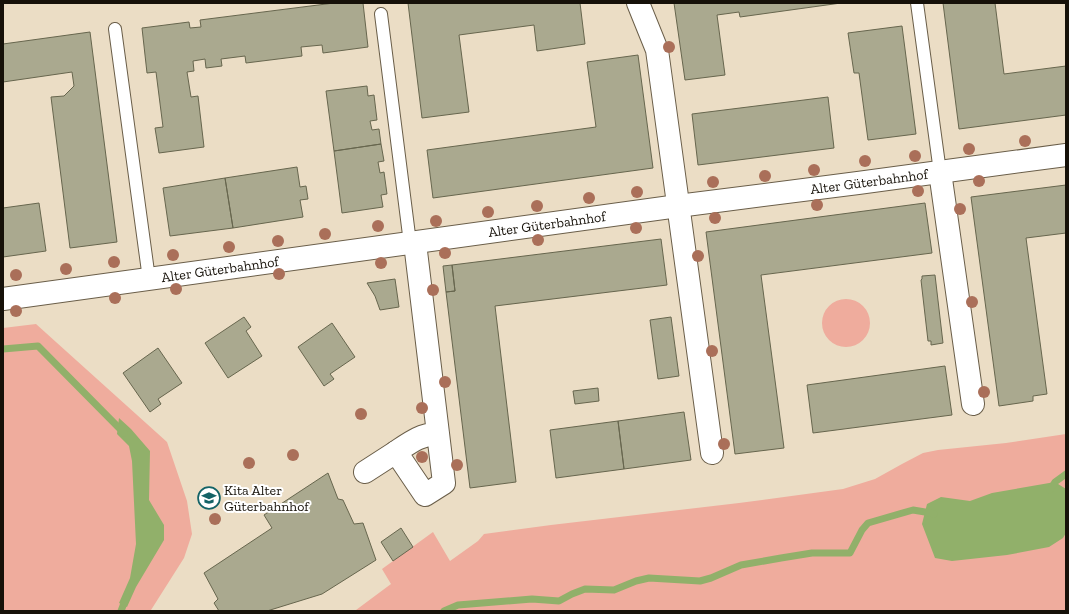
<svg xmlns="http://www.w3.org/2000/svg" width="1069" height="614" viewBox="0 0 1069 614" font-family="'Zilla Slab',serif">
	<style>
		.green { fill: #efac9d }
		.water { fill: #91b06a }
		.lines { fill: none; stroke-linecap: round; stroke-linejoin: round }
		.stream { stroke: #91b06a; stroke-width: 7 }
		.building { fill: #aaa98f; stroke: #67664e }
		.service-casing { stroke: #6a5e49; stroke-width: 14 }
		.minor-casing { stroke: #6a5e49; stroke-width: 24 }
		.service { stroke: #fff; stroke-width: 12 }
		.minor { stroke: #fff; stroke-width: 22 }
		.tree { fill: #aa6f59 }
		.labels { text-anchor: middle; stroke-width: 4; stroke-linejoin: round; paint-order: stroke }
		.street-label { font-size: 14px; fill: #161109; stroke: #fff }
		.poi-label { font-size: 14px; fill: #161109; stroke: #fff; text-anchor: start }
	</style>
	<rect width="100%" height="100%" fill="#ebddc5"/>
	<path class="green" d="M822 323a24 24 0 1 1 48 0a24 24 0 1 1-48 0Z
		M36,324L167,442L187,501L192,534L184,558L151,610L152,611H3V328Z
		M1066,434V611H351L356,610L391,584L382,569L433,532L450,561L478,541L484,534L551,525L739,503L843,489L875,479L902,464L923,453L938,450L1006,443Z"/>
	<path class="water" d="M119,418L131,429L150,451L149,500L164,525V540L136,587L127,607L119,603L130,578L136,544L132,461L129,446L117,434Z
		M1055,482L1066,489V533L1063,538L1049,547L1007,555L952,561L935,558L922,524L927,504L941,497L970,501L992,493Z"/>
	<g class="lines">
		<path class="stream" d="M3,349L38,346L124,433
			M1050,490L1055,482L1066,474
			M121,611L126,598
			M444,611L458,605L532,599L559,601L572,594L585,589L614,590L636,581L649,578L700,581L711,578L741,565L781,558L812,553H850L862,530L868,523L913,510L925,512L934,514"/>
	</g>
	<path class="building" d="M334,3H363L368,47L323,53L322,45L301,47L302,56L246,63L245,56L221,59L222,66L206,68L205,59L193,61L194,71L187,72L191,97L198,96L204,147L159,153L155,128L163,127L156,72L147,73L142,28L189,22L190,28L201,27L200,20Z
		M408,3H580L585,44L537,51L534,25L459,35L469,112L422,118Z
		M674,3H841L740,17L739,12L717,15L725,75L685,80Z
		M943,3H995L1004,74L1066,66V115L959,129Z
		M902,26L916,134L868,140L859,73H854L848,33Z
		M90,32L117,242L70,248L51,97L64,96L74,86L72,72L3,82V44Z
		M638,55L653,168L433,198L427,150L596,127L587,62Z
		M367,86L368,96L374,95L377,120L370,121L372,130L379,129L381,144L334,151L326,91Z
		M828,97L834,148L698,165L692,114Z
		M381,144L384,161L378,162L380,173L384,172L387,194L381,195L383,207L342,213L334,151Z
		M297,167L300,187L306,186L308,199L300,200L303,217L233,228L225,178Z
		M225,178L233,228L170,236L163,188Z
		M1066,185V233L1026,238L1047,394L1033,396V401L999,406L971,197Z
		M39,203L46,251L3,257V208Z
		M925,203L932,253L761,275L784,448L735,454L706,232Z
		M661,239L667,285L495,306L516,482L470,488L446,292L455,291L452,265Z
		M452,265L455,291L446,292L443,266Z
		M935,275L943,343L931,345V341H928L921,280L922,279V276Z
		M395,279L399,307L380,310L375,296L367,283Z
		M244,317L251,327L246,331L262,356L228,378L205,343Z
		M671,317L679,376L658,379L650,320Z
		M332,323L355,357L330,374L334,379L324,386L298,347Z
		M158,348L182,383L158,399L161,404L150,412L123,373Z
		M945,366L952,415L813,433L807,385Z
		M598,388L599,401L575,404L573,391Z
		M684,412L691,460L624,469L618,421Z
		M618,421L624,469L556,478L550,430Z
		M328,473L338,499L343,500L354,524L363,523L376,560L322,594L267,611H219L214,603L218,599L204,573L272,528L264,515Z
		M401,528L413,547L393,561L381,542Z"/>
	<g class="lines">
		<g class="service-casing">
			<path id="service" d="M917,3L940,172
				M381,14L410,243
				M115,29L149,279"/>
		</g>
		<g class="minor-casing">
			<g id="minor">
				<path d="M638,3L657,50L712,453"/>
				<path d="M940,172L973,404"/>
				<path d="M415,243L444,483L425,495L396,452C411,442 420,435 438,433"/>
				<path id="s1" d="M3,299L678,206L858,183L1066,155"/>
				<path d="M365,472L396,452"/>
			</g>
		</g>
		<use href="#service" class="service"/>
		<use href="#minor" class="minor"/>
	</g>
	<g class="tree">
		<circle cx="669" cy="47" r="6"/>
		<circle cx="1025" cy="141" r="6"/>
		<circle cx="969" cy="149" r="6"/>
		<circle cx="915" cy="156" r="6"/>
		<circle cx="865" cy="161" r="6"/>
		<circle cx="814" cy="170" r="6"/>
		<circle cx="765" cy="176" r="6"/>
		<circle cx="979" cy="181" r="6"/>
		<circle cx="713" cy="182" r="6"/>
		<circle cx="918" cy="191" r="6"/>
		<circle cx="637" cy="192" r="6"/>
		<circle cx="589" cy="198" r="6"/>
		<circle cx="817" cy="205" r="6"/>
		<circle cx="537" cy="206" r="6"/>
		<circle cx="960" cy="209" r="6"/>
		<circle cx="488" cy="212" r="6"/>
		<circle cx="715" cy="218" r="6"/>
		<circle cx="436" cy="221" r="6"/>
		<circle cx="378" cy="226" r="6"/>
		<circle cx="636" cy="228" r="6"/>
		<circle cx="325" cy="234" r="6"/>
		<circle cx="538" cy="240" r="6"/>
		<circle cx="278" cy="241" r="6"/>
		<circle cx="229" cy="247" r="6"/>
		<circle cx="445" cy="253" r="6"/>
		<circle cx="173" cy="255" r="6"/>
		<circle cx="698" cy="256" r="6"/>
		<circle cx="114" cy="262" r="6"/>
		<circle cx="381" cy="263" r="6"/>
		<circle cx="66" cy="269" r="6"/>
		<circle cx="279" cy="274" r="6"/>
		<circle cx="16" cy="275" r="6"/>
		<circle cx="176" cy="289" r="6"/>
		<circle cx="433" cy="290" r="6"/>
		<circle cx="115" cy="298" r="6"/>
		<circle cx="972" cy="302" r="6"/>
		<circle cx="16" cy="311" r="6"/>
		<circle cx="712" cy="351" r="6"/>
		<circle cx="445" cy="382" r="6"/>
		<circle cx="984" cy="392" r="6"/>
		<circle cx="422" cy="408" r="6"/>
		<circle cx="361" cy="414" r="6"/>
		<circle cx="724" cy="444" r="6"/>
		<circle cx="293" cy="455" r="6"/>
		<circle cx="422" cy="457" r="6"/>
		<circle cx="249" cy="463" r="6"/>
		<circle cx="457" cy="465" r="6"/>
		<circle cx="215" cy="519" r="6"/>
	</g>
	<defs>
		<g id="school-ring" transform="scale(1.15)"><circle r="9.5" fill="#fff" stroke="#136367" stroke-width="1.5"/><path d="M0-5L7-2L0 1L-7-2ZM-4 1L0 2.5L4 1V4Q0 6-4 4Z" fill="#136367"/></g>
	</defs>
	<g fill-rule="evenodd">
		<use href="#school-ring" x="209" y="498"/>
	</g>
	<g class="labels">
		<g class="street-label">
			<text dy="5" stroke="none"><textPath href="#s1" startOffset="874">Alter Güterbahnhof</textPath></text>
			<text dy="5" stroke="none"><textPath href="#s1" startOffset="549">Alter Güterbahnhof</textPath></text>
			<text dy="5" stroke="none"><textPath href="#s1" startOffset="219">Alter Güterbahnhof</textPath></text>
		</g>
		<g class="poi-label">
			<text x="224" y="495">Kita Alter<tspan x="224" dy="16">Güterbahnhof</tspan></text>
		</g>
	</g>
	<rect width="1069" height="614" fill="none" stroke="#161109" stroke-width="8"/>
</svg>
